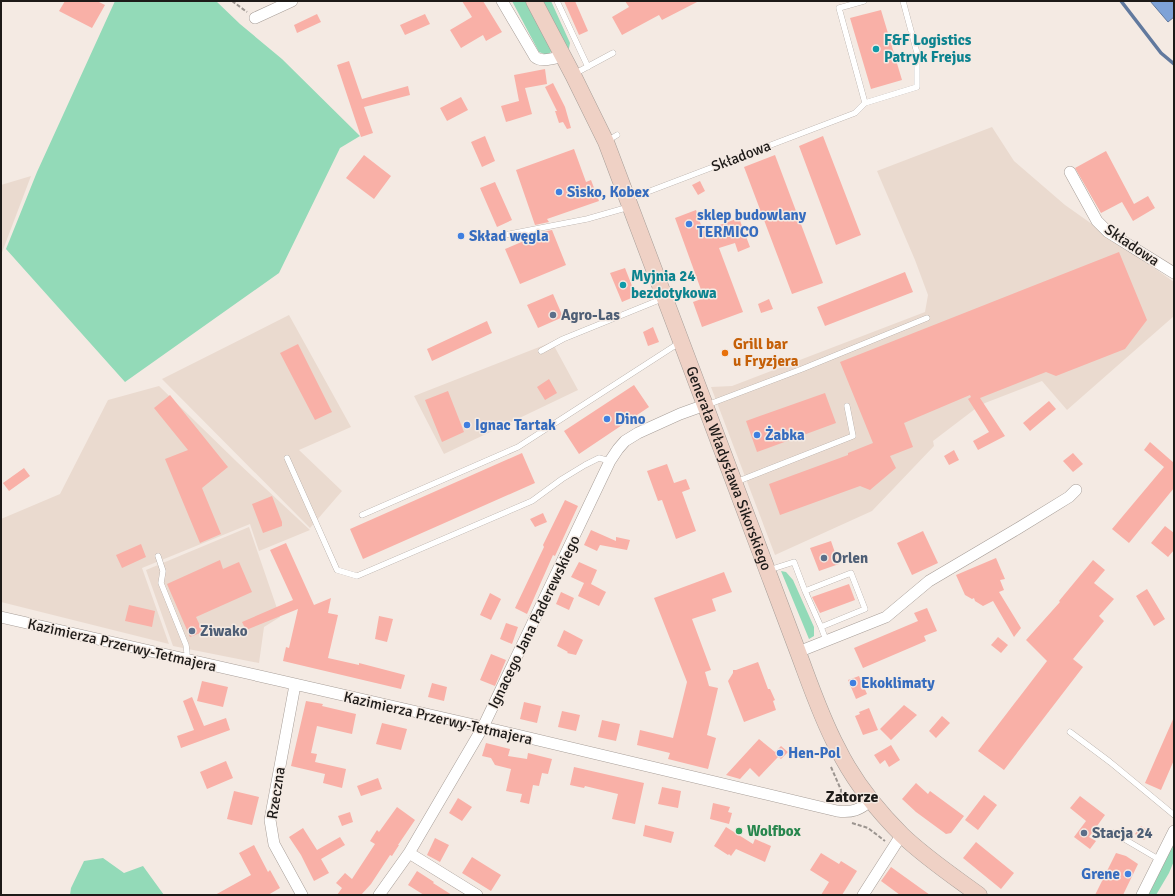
<svg xmlns="http://www.w3.org/2000/svg" width="1175" height="896" viewBox="0 0 1175 896" font-family="Signika,sans-serif">
	<style>
		.built { fill: #eadacf }
		.green { fill: #93dab8 }
		.water { fill: #7ea2d7; stroke: #61799e }
		.lines { fill: none; stroke-linecap: round; stroke-linejoin: round }
		.stream { stroke: #61799e; stroke-width: 3.5 }
		.building { fill: #f9b0a7 }
		.lane-casing { stroke: #a79e98; stroke-width: 6 }
		.street-casing { stroke: #a79e98; stroke-width: 12 }
		.secondary-casing { stroke: #a79e98; stroke-width: 17 }
		.path { stroke: #9c9590; stroke-width: 2; stroke-dasharray: 4 2; stroke-linecap: butt }
		.lane { stroke: #fff; stroke-width: 5.5 }
		.street { stroke: #fff; stroke-width: 11 }
		.secondary { stroke: #efd1c5; stroke-width: 16 }
		.culture-dot { fill: #0f9aa8; stroke: #f4eae3; stroke-width: 1.5 }
		.shop-dot { fill: #3f7fe0; stroke: #f4eae3; stroke-width: 1.5 }
		.service-dot { fill: #5c6f8a; stroke: #f4eae3; stroke-width: 1.5 }
		.food-dot { fill: #e8710a; stroke: #f4eae3; stroke-width: 1.5 }
		.leisure-dot { fill: #2e9e5b; stroke: #f4eae3; stroke-width: 1.5 }
		.labels { text-anchor: middle; stroke-width: 3; stroke-linejoin: round; paint-order: stroke }
		.culture-label { font-size: 15px; font-weight: bold; fill: #0d838f; stroke: #f4eae3; text-anchor: start }
		.street-label { font-size: 15px; fill: #1d1a18; stroke: #f4eae3 }
		.shop-label { font-size: 15px; font-weight: bold; fill: #366cbe; stroke: #f4eae3; text-anchor: start }
		.service-label { font-size: 15px; font-weight: bold; fill: #4e5e75; stroke: #f4eae3; text-anchor: start }
		.food-label { font-size: 15px; font-weight: bold; fill: #c56008; stroke: #f4eae3; text-anchor: start }
		.leisure-label { font-size: 15px; font-weight: bold; fill: #27864d; stroke: #f4eae3; text-anchor: start }
		.neighbourhood-label { font-size: 16px; font-weight: bold; fill: #1d1a18; stroke: #f4eae3 }
	</style>
	<rect width="100%" height="100%" fill="#f4eae3"/>
	<path class="built" d="M992,127L1014,161L1065,205L1174,282V316L1067,410L1042,381L985,403L975,409L933,441L934,446L872,511L775,555L711,387L732,386L925,312L928,295L915,260L877,171Z
		M31,176L1,255V185Z
		M289,315L351,427L299,450L342,491L310,528L162,379Z
		M552,342L578,390L444,454L414,396Z
		M159,386L237,462L310,530L259,551L250,524L142,568L169,644L1,602V519L60,494L108,400Z
		M249,527L280,617L264,627L259,663L173,646L146,570Z"/>
	<path class="green" d="M115,1H216L240,24L282,59L360,136L340,148L279,273L125,382L6,249L37,172Z
		M512,1H527L552,50L550,53L547,55L539,52Z
		M541,1H551L570,43L569,48L568,49Z
		M781,571L786,572L793,580L814,627V636L809,639Z
		M1174,843V861L1169,873L1156,895H1148Z
		M103,858L124,873L143,866L164,895H70L71,888L84,861Z"/>
	<path class="water" d="M1150,1H1174V17L1168,22Z"/>
	<g class="lines">
		<path class="stream" d="M1121,1L1161,53L1174,64"/>
	</g>
	<path class="building" d="M65,1H97L105,5L92,28L59,11Z
		M462,1H483L502,32L486,41L483,35L461,48L450,30L472,17Z
		M564,1H575L588,31L579,35Z
		M625,1H699L662,20L659,15L622,35L612,17L629,7Z
		M881,10L902,80L871,89L850,18Z
		M317,14L321,22L297,33L294,25Z
		M425,14L430,24L405,35L400,25Z
		M349,61L362,99L408,86L410,95L364,107L373,133L361,137L337,65Z
		M545,69L547,84L525,88L532,114L506,122L501,106L519,101L514,75Z
		M553,83L565,107L571,128L567,129L563,122L559,123L555,111H557L545,87Z
		M461,97L468,110L447,121L440,108Z
		M485,136L495,161L482,167L471,142Z
		M823,136L861,235L836,245L799,146Z
		M574,149L586,182L591,180L599,201L547,219L549,222L535,225L516,170Z
		M1106,151L1134,204L1148,196L1155,208L1133,221L1122,202L1101,213L1075,168Z
		M364,155L391,176L374,199L346,178Z
		M775,155L823,283L792,294L744,167Z
		M700,181L705,191L698,195L692,185Z
		M495,182L512,220L497,227L480,188Z
		M696,210L703,231L739,218L750,247L738,252L735,243L719,248L743,312L702,327L693,302L704,298L675,218Z
		M552,230L566,265L520,284L505,249L538,235L537,233Z
		M1119,252L1147,320L1125,349L1056,376L1046,372L980,398L1005,436L978,450L973,441L989,432L968,399L971,397L970,395L904,423L913,447L890,456L896,468L870,490L860,486L780,515L769,484L848,455V453L873,443L840,362Z
		M625,268L636,296L622,302L610,273Z
		M905,272L913,292L825,326L817,307Z
		M553,294L563,317L538,328L527,305Z
		M769,299L773,309L761,313L758,304Z
		M487,321L492,333L432,361L427,349Z
		M653,327L659,342L648,346L643,332Z
		M298,344L332,412L315,420L280,353Z
		M549,379L557,393L545,400L537,387Z
		M634,385L649,407L579,454L564,431Z
		M448,391L464,432L442,442L425,400Z
		M825,393L836,423L757,452L746,421Z
		M170,395L228,467L202,488L221,534L200,543L165,459L188,450L154,408Z
		M1049,401L1056,409L1030,431L1023,423Z
		M1150,442L1174,463V488L1129,543L1112,529L1164,467L1144,450Z
		M954,450L959,460L949,465L944,456Z
		M522,453L535,483L363,559L350,529Z
		M1073,453L1083,464L1073,472L1063,461Z
		M667,464L674,483L686,479L690,489L682,492L696,531L676,539L662,500L658,501L647,471Z
		M24,468L30,476L9,491L3,483Z
		M272,496L282,522V526L263,533L252,504Z
		M565,500L578,506L555,556L553,555L527,614L515,608L544,547L543,545Z
		M543,513L547,522L535,527L530,519Z
		M1165,526L1174,533V550L1168,557L1151,543Z
		M591,530L616,541V537L630,540L627,550L600,545L597,551L584,545Z
		M923,531L938,563L912,575L897,543Z
		M831,541L839,564L819,571L810,548Z
		M286,543L314,605L331,598L328,613L338,615L328,658L359,665V663L405,675L401,689L283,661L286,647L289,648L298,609L246,630L242,622L293,600L270,550Z
		M141,544L146,557L122,568L116,555Z
		M996,558L1005,579L1000,580L1004,590L999,592L1021,628L1014,637L993,601L983,606L975,601L974,598L972,599L965,595L956,575Z
		M220,560L223,569L239,562L252,592L196,617L203,632L190,637L167,584Z
		M1093,560L1105,570L1094,583L1114,599L1099,616L1104,621L1073,659L1083,667L1004,770L978,751L1047,661L1026,640L1060,602L1059,601Z
		M579,562L597,570L591,584L606,592L599,606L578,596L584,583L571,577Z
		M724,572L732,592L712,599L716,611L692,619L711,670L705,672L709,686L718,688L707,735L716,738L708,769L668,759L670,753L637,745L640,730L673,738L687,682L654,598Z
		M849,584L855,600L820,613L812,597Z
		M1147,589L1165,619L1154,626L1136,596Z
		M561,592L574,598L569,610L556,604Z
		M490,593L501,599L491,620L480,615Z
		M129,605L155,611L152,627L125,621Z
		M927,608L937,631L924,636L926,641L863,668L854,648L918,621L914,613Z
		M379,616L393,619L387,642L375,639Z
		M506,623L518,627L512,644L500,639Z
		M564,630L583,640L576,655L567,653L568,652L557,646Z
		M998,637L1008,645L1001,653L991,645Z
		M491,654L506,660L495,686L480,680Z
		M758,662L768,689H770L775,700L773,701L776,710L744,722L728,681L733,673V670H736Z
		M859,676L867,694L856,699L848,680Z
		M202,681L228,687L223,707L197,701Z
		M432,683L447,687L444,701L428,697Z
		M192,697L204,726L226,718L230,730L181,748L177,736L194,730L183,701Z
		M306,701L323,704L322,706L356,714L352,734L317,726L311,753L317,754L315,762L346,769L342,788L323,783L325,774L291,766Z
		M524,702L541,706L537,723L520,719Z
		M904,705L917,715L891,740L880,729Z
		M869,708L878,730L863,735L855,716L860,714L859,712Z
		M562,711L580,715L576,731L558,727Z
		M942,716L950,723L936,738L929,731Z
		M1174,717V760L1161,790L1145,783Z
		M602,720L620,724L616,741L598,737Z
		M382,723L407,729L401,750L376,744Z
		M759,739L775,752L781,746L788,752L781,759L778,757L759,777L750,768L740,779L726,775Z
		M486,743L510,749L508,756L527,759L528,753L552,759L548,774L542,773L539,786L533,785L529,804L520,802L522,794L506,791L511,769L495,765L491,758L482,756Z
		M891,745L900,760L889,767L885,760L880,764L874,755Z
		M226,761L233,778L207,789L200,772Z
		M574,767L644,783L635,824L612,819L618,794L585,786L584,788L570,785Z
		M378,778L382,789L361,796L357,786Z
		M916,783L928,794L930,791L964,816L951,833L946,834L916,812L902,799Z
		M662,787L681,791L678,808L658,804Z
		M234,791L259,797L252,825L227,819Z
		M984,795L997,805L978,830L965,820Z
		M1080,796L1105,815L1089,837L1096,841L1090,849L1074,837L1086,821L1070,808Z
		M458,798L472,807L462,821L449,813Z
		M713,803L730,807L728,812L732,813L729,824L710,819Z
		M397,807L415,820L398,845H399L392,856L390,855L371,884L361,895H337L342,888L336,883L345,873L352,879L375,844L370,841L377,830L379,832Z
		M350,812L353,822L342,826L338,816Z
		M645,825L674,832L671,843L643,836Z
		M1141,826L1150,832L1144,840L1135,834Z
		M726,827L753,844L755,839L771,846L765,862L736,849L731,856L729,854L728,855L714,846Z
		M303,828L317,850L340,837L345,845L321,859L329,873L314,881L301,855L289,837Z
		M435,838L449,845L440,862L427,855Z
		M976,842L1014,873L1001,889L963,858Z
		M254,845L268,872L270,870L280,888L268,895H215L251,875L239,853Z
		M821,853L839,864L841,861L857,871L842,895H821L829,882L810,870Z
		M1116,853L1126,856L1138,864L1123,895H1095Z
		M472,857L501,875L491,891L462,873Z
		M891,867L930,895H900L881,881Z
		M417,871L434,882L433,883L452,895H424L408,885Z"/>
	<g class="lines">
		<g class="lane-casing">
			<path id="lane" d="M557,1L588,67
				M864,1L839,8L865,103
				M574,74L613,53
				M607,141L617,135
				M629,199L855,113L865,103L917,87V53L903,1
				M494,237L587,219L629,207
				M541,351L563,339L664,298
				M707,405L802,369L927,318
				M287,458L337,570L357,576L532,501L562,479L585,465L599,458L610,461
				M736,482L853,436L847,406
				M362,515L518,447L679,343
				M158,556L163,571L161,583L186,645L187,653L185,660
				M769,570L794,562L805,591L851,573L865,609L821,627L826,640
				M805,591L821,627
				M1070,732L1110,762L1174,815
				M1114,833L1160,860"/>
		</g>
		<g class="street-casing">
			<path id="street" d="M502,1L535,57C542,63 555,58 563,56
				M255,18L292,1
				M1070,172L1097,221L1108,232L1174,273
				M1,617L483,727L837,811C852,813 860,810 871,800
				M798,652L886,617L929,581L1017,529L1069,497L1076,490
				M295,685L270,820L274,844L302,895
				M409,853L477,895
				M379,895L409,853L483,727L610,461L618,449L625,441L638,433L680,414L705,405
				M863,895L902,834
				M1142,895L1174,831"/>
		</g>
		<g class="secondary-casing">
			<g id="secondary">
				<path id="s1" d="M534,1L573,75L606,142L798,652C810,684 821,717 837,747C853,780 877,810 902,835C926,858 953,876 979,895"/>
			</g>
		</g>
		<path class="path" d="M232,1L247,12
			M831,767L841,790L840,800
			M852,823L868,828L885,841"/>
		<use href="#lane" class="lane"/>
		<use href="#street" class="street"/>
		<use href="#secondary" class="secondary"/>
	</g>
	<g class="culture-dot">
		<circle cx="876" cy="49" r="4"/>
		<circle cx="623" cy="285" r="4"/>
	</g>
	<g class="shop-dot">
		<circle cx="559" cy="192" r="4"/>
		<circle cx="689" cy="224" r="4"/>
		<circle cx="461" cy="236" r="4"/>
		<circle cx="607" cy="419" r="4"/>
		<circle cx="467" cy="425" r="4"/>
		<circle cx="757" cy="435" r="4"/>
		<circle cx="853" cy="683" r="4"/>
		<circle cx="780" cy="753" r="4"/>
		<circle cx="1128" cy="874" r="4"/>
	</g>
	<g class="service-dot">
		<circle cx="553" cy="315" r="4"/>
		<circle cx="824" cy="558" r="4"/>
		<circle cx="192" cy="631" r="4"/>
		<circle cx="1084" cy="833" r="4"/>
	</g>
	<circle class="food-dot" cx="725" cy="353" r="4"/>
	<circle class="leisure-dot" cx="739" cy="831" r="4"/>
	<g class="labels">
		<g class="culture-label">
			<text x="884" y="45">F&amp;F Logistics<tspan x="884" dy="17">Patryk Frejus</tspan></text>
			<text x="631" y="281">Myjnia 24<tspan x="631" dy="17">bezdotykowa</tspan></text>
		</g>
		<g class="street-label">
			<text transform="translate(741 156) rotate(-21)" y="5">Składowa</text>
			<text transform="translate(1132 245) rotate(34)" y="5">Składowa</text>
			<text dy="5" stroke="none"><textPath href="#s1" startOffset="507">Generała Władysława Sikorskiego</textPath></text>
			<text transform="translate(534 622) rotate(-64)" y="5">Ignacego Jana Paderewskiego</text>
			<text transform="translate(122 645) rotate(13)" y="5">Kazimierza Przerwy-Tetmajera</text>
			<text transform="translate(438 718) rotate(13)" y="5">Kazimierza Przerwy-Tetmajera</text>
			<text transform="translate(276 793) rotate(-81)" y="5">Rzeczna</text>
		</g>
		<g class="shop-label">
			<text x="567" y="197">Sisko, Kobex</text>
			<text x="697" y="220">sklep budowlany<tspan x="697" dy="17">TERMICO</tspan></text>
			<text x="469" y="241">Skład węgla</text>
			<text x="615" y="424">Dino</text>
			<text x="475" y="430">Ignac Tartak</text>
			<text x="765" y="440">Żabka</text>
			<text x="861" y="688">Ekoklimaty</text>
			<text x="788" y="758">Hen-Pol</text>
			<text x="1120" y="879" text-anchor="end">Grene</text>
		</g>
		<g class="service-label">
			<text x="561" y="320">Agro-Las</text>
			<text x="832" y="563">Orlen</text>
			<text x="200" y="636">Ziwako</text>
			<text x="1092" y="838">Stacja 24</text>
		</g>
		<g class="food-label">
			<text x="733" y="349">Grill bar<tspan x="733" dy="17">u Fryzjera</tspan></text>
		</g>
		<g class="leisure-label">
			<text x="747" y="836">Wolfbox</text>
		</g>
		<g class="neighbourhood-label">
			<text x="852" y="802">Zatorze</text>
		</g>
	</g>
	<rect width="1175" height="896" fill="none" stroke="#1d1a18" stroke-width="4"/>
</svg>
